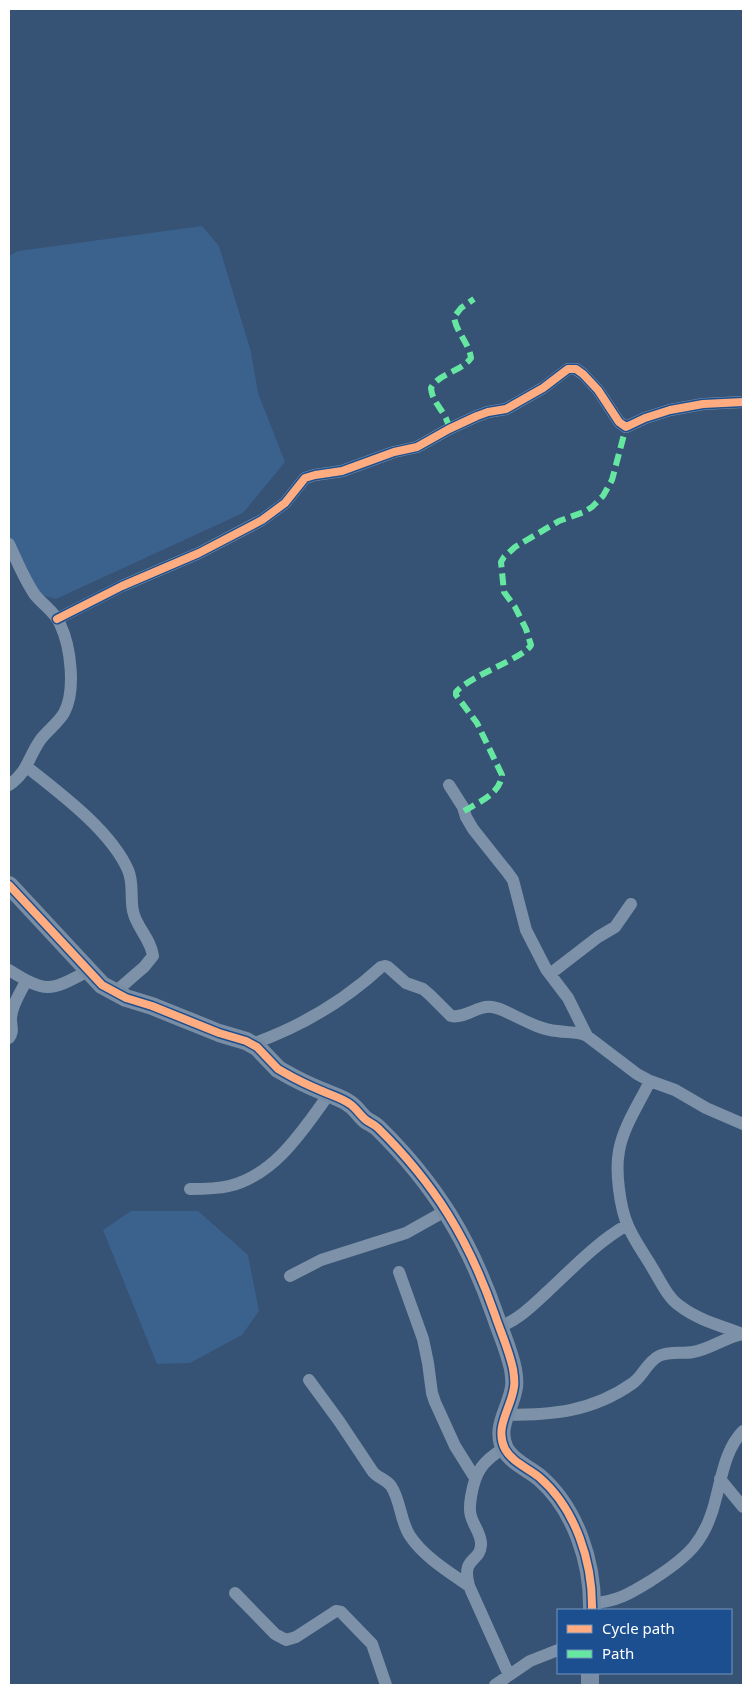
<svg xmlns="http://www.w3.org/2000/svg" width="752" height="1694" viewBox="0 0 752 1694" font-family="'Noto Sans',sans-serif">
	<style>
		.water { fill: #3b618d }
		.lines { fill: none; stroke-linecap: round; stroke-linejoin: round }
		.street { stroke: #7d92a8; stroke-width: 12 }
		.secondary { stroke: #798da4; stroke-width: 18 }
		.quiet { stroke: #66e7a1; stroke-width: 6; stroke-dasharray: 12 6; stroke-linecap: butt }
		.cycleway-casing { stroke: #1b4f8f; stroke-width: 11 }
		.cycleway { stroke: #ffac80; stroke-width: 8 }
	</style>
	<rect width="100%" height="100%" fill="#365274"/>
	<path class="water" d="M202,226L219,246L251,352L258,393L285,462L243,513L56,599L41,595L24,568L9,537V256L18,251Z
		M131,1211H198L248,1255L259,1311L242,1335L190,1363L157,1364L103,1230Z"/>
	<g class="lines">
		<path class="street" d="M9,544C17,561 24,579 35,595C43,605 55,612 60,624C71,647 76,691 64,713C58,723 48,730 41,739C28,757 28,772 9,785
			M57,619L122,586L199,553L262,520L285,503L305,478L315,475L342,471L394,452L417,447L449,429L477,416L488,412L506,409L543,388L568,369H576L583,374L598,390L619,422L626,427L645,418L670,410L703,404L743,402
			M27,767C60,793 111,831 128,870C134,883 130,897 133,911C136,927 151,939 153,956L144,967L114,993
			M449,785L463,807L466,817L473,829L508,873L513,880L526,930L546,969L568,998L587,1036
			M9,970C47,994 50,991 88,971
			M550,974L598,937L615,927L631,904
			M9,1038C14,1031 11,1027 11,1019C11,1006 21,992 26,981
			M252,1044C300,1027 343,1002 381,967L385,966L388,967L406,983L423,989L430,995L451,1016C465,1019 477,1005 492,1007C500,1008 509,1013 517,1017C529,1023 543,1030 557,1031C568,1033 577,1031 587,1036L637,1074L650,1081L675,1090L706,1108L743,1124
			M650,1081C639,1104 623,1127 619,1151C615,1171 620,1208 628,1226C635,1242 645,1255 653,1269C661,1282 668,1298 680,1306C698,1320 722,1326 743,1334
			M190,1189C203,1189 216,1189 229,1186C275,1175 303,1130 329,1094
			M399,1272L423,1339L428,1363L432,1393L435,1402L455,1446L475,1478
			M290,1276L321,1260L406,1233L447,1210
			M499,1327C518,1320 532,1306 546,1293C572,1269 597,1242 627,1225
			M309,1380L339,1421L373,1472C378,1478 386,1479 391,1486C401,1501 400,1521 410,1536C424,1557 449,1572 469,1586
			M505,1415C552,1415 592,1412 633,1383C643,1376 647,1362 659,1356C669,1351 682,1354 693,1352C711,1349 725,1337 743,1334
			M504,1448C483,1461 475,1471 471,1497C470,1503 469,1510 471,1516C473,1525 482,1535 481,1545C480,1563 461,1556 469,1586L509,1675
			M720,1479L743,1507
			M235,1593L275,1634L286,1640L296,1637L336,1611L341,1612L372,1644L386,1685
			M592,1603C617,1602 631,1593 652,1580C688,1557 706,1541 716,1498C722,1475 726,1448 743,1431
			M495,1685L530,1661L558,1650"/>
		<path class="secondary" d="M9,885L102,985L126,998L152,1006L219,1033L246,1041L257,1047L278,1069L285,1073C297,1080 310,1086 322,1091C331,1095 342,1098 350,1104C356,1108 360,1115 366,1120C370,1123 374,1124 378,1128C435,1184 469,1240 495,1315C501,1333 509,1350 513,1369C514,1375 515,1381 514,1387C511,1409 494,1427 505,1449C512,1462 528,1468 539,1477C576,1509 593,1563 592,1610
			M590,1685V1673"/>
		<path class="quiet" d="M449,429C448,413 432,404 431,388C439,373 461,372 471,358C469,343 456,332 454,317L461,308L474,299
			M464,811C479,802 500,794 502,775L477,723L456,695V692C471,675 524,658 531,645L526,629L515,607L504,592L501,562L504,557L515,547L559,521L584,512L592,507L603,496L612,480L626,427"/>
		<g class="cycleway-casing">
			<path id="cycleway" d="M57,619L122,586L199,553L262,520L285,503L305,478L315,475L342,471L394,452L417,447L449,429L477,416L488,412L506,409L543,388L568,369H576L583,374L598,390L619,422L626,427L645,418L670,410L703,404L743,402
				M9,885L102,985L126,998L152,1006L219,1033L246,1041L257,1047L278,1069L285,1073C297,1080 310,1086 322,1091C331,1095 342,1098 350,1104C356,1108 360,1115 366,1120C370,1123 374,1124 378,1128C435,1184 469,1240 495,1315C501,1333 509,1350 513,1369C514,1375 515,1381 514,1387C511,1409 494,1427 505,1449C512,1462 528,1468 539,1477C576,1509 593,1563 592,1610"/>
		</g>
		<use href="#cycleway" class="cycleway"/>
	</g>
	<rect width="752" height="1694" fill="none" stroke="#ffffff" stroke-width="20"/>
	<rect x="557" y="1609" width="175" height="65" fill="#1b4f8f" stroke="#7695bc"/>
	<rect x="567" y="1625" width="25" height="8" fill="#ffac80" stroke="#7695bc"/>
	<text x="602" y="1634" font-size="15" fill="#ffffff">Cycle path</text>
	<rect x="567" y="1650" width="25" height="8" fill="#66e7a1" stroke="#7695bc"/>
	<text x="602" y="1659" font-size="15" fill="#ffffff">Path</text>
</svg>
